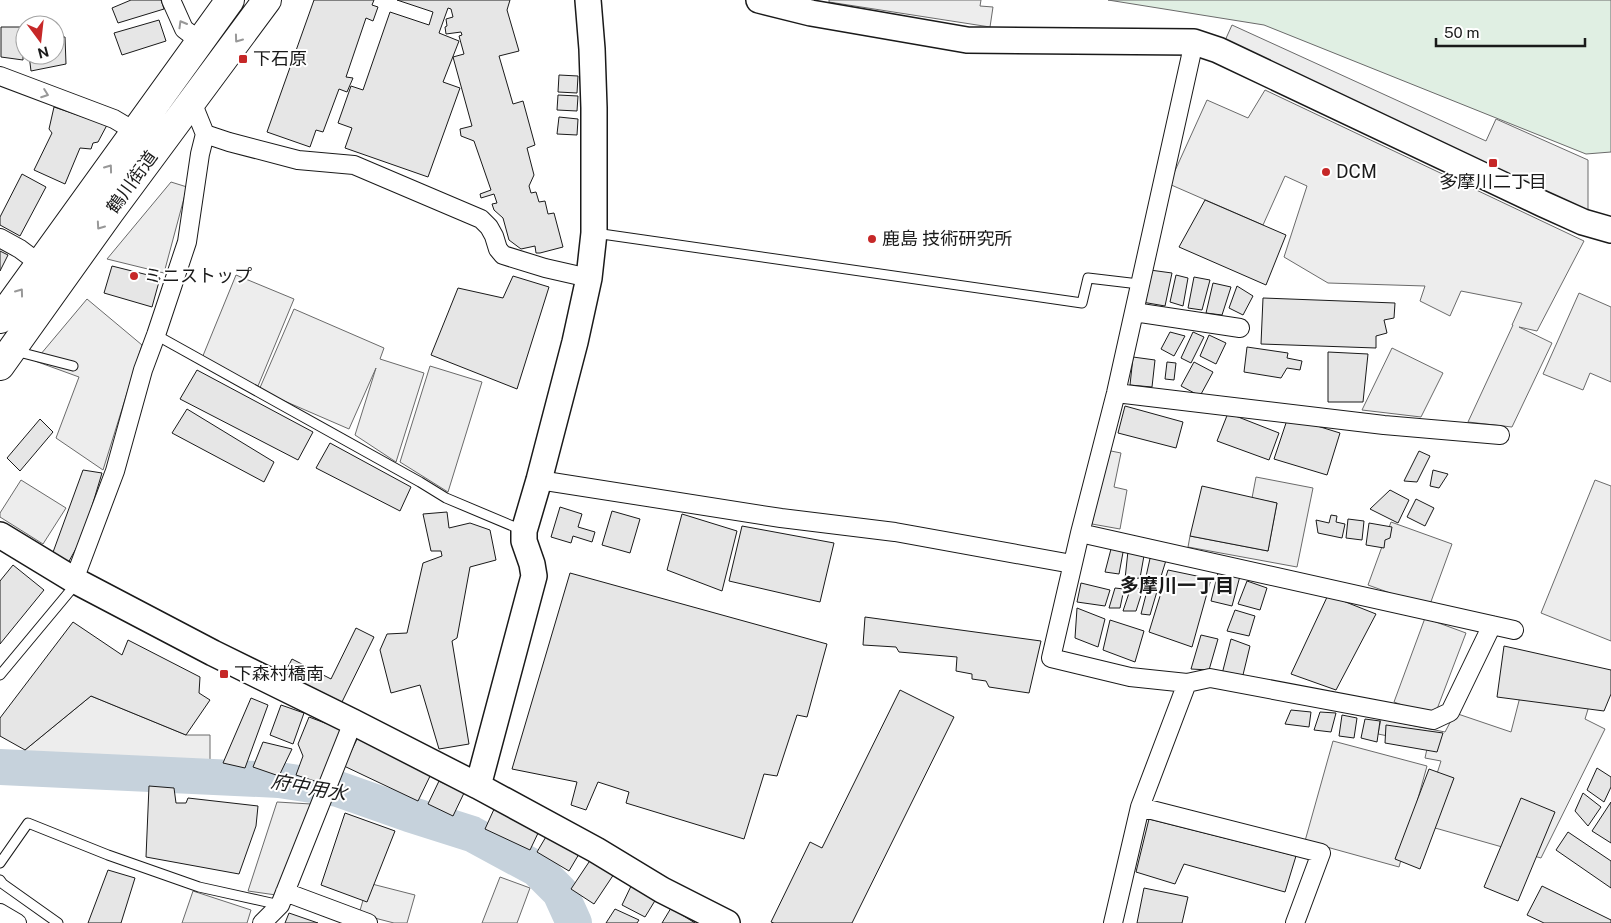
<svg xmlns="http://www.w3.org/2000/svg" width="1611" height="923" viewBox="0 0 1611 923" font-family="'Public Sans','Noto Sans JP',sans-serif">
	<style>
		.green { fill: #e0efe3; stroke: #6a6a6a }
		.parking { fill: #ededed; stroke: #6a6a6a }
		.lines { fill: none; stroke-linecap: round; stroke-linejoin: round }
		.river { stroke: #c6d2dc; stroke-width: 36 }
		.building { fill: #e6e6e6; stroke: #1a1a1a }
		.lane-casing { stroke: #1a1a1a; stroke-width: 11 }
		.street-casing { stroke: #1a1a1a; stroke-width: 20 }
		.secondary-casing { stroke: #1a1a1a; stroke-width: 28 }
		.primary-casing { stroke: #1a1a1a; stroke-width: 30 }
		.lane { stroke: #fff; stroke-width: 9 }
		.street { stroke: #fff; stroke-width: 18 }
		.secondary { stroke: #fff; stroke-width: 25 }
		.primary { stroke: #fff; stroke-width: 28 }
		.oneway { stroke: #989898 }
		.poi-dot { fill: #c62828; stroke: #fff; stroke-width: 2 }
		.labels { text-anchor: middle; stroke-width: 4; stroke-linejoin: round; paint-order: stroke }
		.poi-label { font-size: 18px; fill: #1a1a1a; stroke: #fff; text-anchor: start }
		.street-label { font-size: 18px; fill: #1a1a1a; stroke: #fff }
		.neighbourhood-label { font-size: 19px; font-weight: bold; fill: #1a1a1a; stroke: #fff }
		.water-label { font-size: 19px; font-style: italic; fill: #1a1a1a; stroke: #fff }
	</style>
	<rect width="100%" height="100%" fill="#fff"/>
	<path class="green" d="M1108,0H1611V152L1586,154L1264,25Z"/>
	<path class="parking" d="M829,0H981L980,6L993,7L990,27L829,2Z
		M1232,25L1486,141L1496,119L1588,160V211L1223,45Z
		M1265,90L1584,241L1537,331L1519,327L1552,343L1512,427L1468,422L1513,325H1512L1522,303L1461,291L1450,316L1420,301L1425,286L1328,283L1284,257L1307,186L1285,176L1263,225L1169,184L1207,100L1248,118Z
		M171,182L187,187L164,273L107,259Z
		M236,275L294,299L258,386L200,363Z
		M1579,293L1611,307V382L1590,373L1583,390L1543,374Z
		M87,299L142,345L103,470L56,438L79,377L35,361Z
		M294,309L384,348L380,359L424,373L396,462L355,435L376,368L349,429L259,390Z
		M1392,348L1443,373L1421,417L1362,410Z
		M430,366L482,382L448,492L400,462Z
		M1106,450L1121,453L1114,487L1127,490L1120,529L1092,524Z
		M1256,477L1313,488L1297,567L1188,547L1190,536L1268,551L1277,503L1252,498Z
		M21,480L66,508L43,544L0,517V513Z
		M1595,480L1611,486V641L1541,613Z
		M1391,522L1452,544L1429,607L1368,585Z
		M1425,618L1466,633L1434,717L1394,702Z
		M1521,693L1589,706L1585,719L1605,729L1541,858L1421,824L1441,761L1425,758L1428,744L1378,734L1381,719L1445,732L1455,713L1511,732Z
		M91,696L186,735H210V766L40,768L25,750Z
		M1333,741L1427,766L1399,867L1305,841Z
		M277,802L311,804L276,895L248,891Z
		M500,877L530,888L517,923H482Z
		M368,883L415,895L407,923H394L359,914Z
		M193,891L251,910L247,923H182Z"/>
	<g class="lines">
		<path class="river" d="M0,767L279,780L338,789L409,814L472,834L537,869L560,892L574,923"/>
	</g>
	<path class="building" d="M131,0H161L164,9L118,23L112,8Z
		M314,0H374L372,5L378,7L373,21L366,18L346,77L353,78L347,92L339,89L323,132L316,130L310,147L267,132Z
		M397,0H510L507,10L519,51L499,56L513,104L523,101L535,145L527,148L534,175L529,186L531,193L536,192L539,202L545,201L548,214L554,213L563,247L540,253H536L535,246L521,249L509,240L503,218L494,210L492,204L497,203L494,194L481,198L480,194L491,190L474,141L461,136L460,129L472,126L453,57L464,54L459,36L462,35L461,32L446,34L445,27L447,26L446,19L453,17L451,9L448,8L439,33L459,41L443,82L460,88L428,177L345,148L352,128L338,123L351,86L363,90L390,12L429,25L433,12Z
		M159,20L166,41L122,55L114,33Z
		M1,27H23V60L1,57Z
		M55,37H65L66,64L31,71L29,55H55Z
		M559,75L578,76L577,93L558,92Z
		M558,95L578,96L577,111L557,110Z
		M54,107L107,125L98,142L93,143L91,149L80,148L65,184L34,170L52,133L49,129Z
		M559,117L578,119L577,135L557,134Z
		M22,174L46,187L20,236L0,225V217Z
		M1205,200L1286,235L1266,285L1179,247Z
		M0,251L8,255L0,271Z
		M112,266L160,278L152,307L104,293Z
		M1150,270L1172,273L1165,306L1142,302Z
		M1176,275L1188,278L1183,306L1170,302Z
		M513,276L549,287L517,389L431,355L458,288L503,298Z
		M1194,277L1210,280L1202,310L1188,308Z
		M1213,283L1231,287L1222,315L1206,313Z
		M1237,286L1253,296L1243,315L1229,308Z
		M1263,298L1395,303L1394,318L1384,320L1387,333L1376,336V348L1261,344Z
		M1170,332L1185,336L1174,356L1161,349Z
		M1193,332L1204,337L1191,363L1181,358Z
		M1209,335L1226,343L1216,364L1200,356Z
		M1247,347L1288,353L1287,358L1302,361L1300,370L1287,368L1281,378L1244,372Z
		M1328,352L1368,354L1363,402H1328Z
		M1133,357L1155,360L1152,387L1130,385Z
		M1167,362L1176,363L1174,380L1165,379Z
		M1194,362L1213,372L1200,396L1181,386Z
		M197,370L313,432L298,460L180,399Z
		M1125,406L1183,422L1176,448L1118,433Z
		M187,409L274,462L264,482L172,433Z
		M1228,413L1279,433L1269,460L1217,441Z
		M1288,417L1340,433L1327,475L1274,459Z
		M40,419L53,432L20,471L7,458Z
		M330,443L411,487L400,511L316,468Z
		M1419,451L1430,456L1417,482L1404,481Z
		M83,470L102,473L83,536L68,563L52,555Z
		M1433,470L1448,474L1439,488L1430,486Z
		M1202,486L1277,503L1268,551L1190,536Z
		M1390,490L1409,500L1398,523L1370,509Z
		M1416,499L1434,508L1425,526L1407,517Z
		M560,507L582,514L578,527L595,532L592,542L573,536L571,543L551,537Z
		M612,511L640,519L630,553L602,545Z
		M447,512L449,528L470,523L490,530L496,560L470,567L457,638L452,641L469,744L439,749L420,685L391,693L380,650L387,634L407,633L423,563L442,556L441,551H431L423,514Z
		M682,514L737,531L722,591L667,570Z
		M1331,515L1337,516L1336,522L1345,524L1342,538L1318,533L1316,520L1329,523Z
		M1348,519L1364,521L1362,540L1346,538Z
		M1369,523L1392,527L1390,538L1385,540L1384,548L1366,545Z
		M742,526L834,543L820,602L729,581Z
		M1124,547L1119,574L1105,572L1111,549Z
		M1145,550L1140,578L1125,579L1128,551Z
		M1151,554L1167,557L1159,583L1145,581Z
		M13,565L44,590L0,644V581Z
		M1168,570L1211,579L1192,647L1149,632Z
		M570,573L827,644L807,717L797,715L777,776L764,774L744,839L626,803L629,792L598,782L586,810L571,805L577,782L512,769Z
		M1218,573L1240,576L1232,606L1211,601Z
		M1247,581L1267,588L1260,610L1238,604Z
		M1081,583L1110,590L1105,606L1077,602Z
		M1131,587L1143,589L1136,611H1123Z
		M1148,587L1158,588L1150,615L1141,614Z
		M1115,588L1124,589L1120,608H1109Z
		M1328,595L1376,614L1336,690L1291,674Z
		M1077,608L1105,619L1098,647L1075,638Z
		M1235,610L1255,616L1249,636L1227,631Z
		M865,617L1041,641L1029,693L989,687L986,681L972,679V674L956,671L957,657L899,652L896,647L863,645Z
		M1110,620L1144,631L1135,662L1103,650Z
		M73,622L122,655L128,640L200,677L199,693L210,700L186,735L91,696L25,750L0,736V718Z
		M356,628L374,637L340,706L282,678L292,659L331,679Z
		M1201,635L1218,639L1209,670L1191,669Z
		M1231,639L1250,646L1242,679L1222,674Z
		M1504,646L1611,670V694L1604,711L1497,697Z
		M900,690L954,717L852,923H774L771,922L810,842L822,848Z
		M251,698L268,705L245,768L223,763Z
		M281,705L304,713L293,744L270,735Z
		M1291,710L1311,712L1309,727L1285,724Z
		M1320,712L1336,713L1331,732L1314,730Z
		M1342,715L1357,718L1354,738L1339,736Z
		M309,717L341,729L327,785L296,775L303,756L298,744Z
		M1365,719L1380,721L1377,742L1361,738Z
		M1386,725L1443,733L1437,752L1385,743Z
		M358,737L432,772L418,801L344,766Z
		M263,742L292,749L279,776L253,767Z
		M1597,768L1611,777V787L1604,802L1587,790Z
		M1429,769L1454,778L1420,869L1395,859Z
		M439,781L464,793L453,816L428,804Z
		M149,786L174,788L176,803H186L188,798L258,806L256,826L239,874L146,857Z
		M1583,793L1601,807L1588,826L1575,811Z
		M1521,798L1555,812L1518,901L1484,887Z
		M1611,802V843L1592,831Z
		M495,807L540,829L530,850L485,829Z
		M345,813L395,831L367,902L321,885Z
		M1149,819L1296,856L1285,892L1184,864L1175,884L1136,872Z
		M1568,832L1611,861V888L1556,850Z
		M547,835L579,854L569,871L537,852Z
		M591,859L614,874L594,904L571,889Z
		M108,870L135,878L121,923H88Z
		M632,884L656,899L645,917L622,905Z
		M1542,886L1611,920V923H1544L1527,915Z
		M1144,888L1188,897L1182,923H1137Z
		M671,908L695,923H662Z
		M615,909L639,920L637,923H606Z
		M289,913L318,923H285Z"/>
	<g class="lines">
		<g class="lane-casing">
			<path id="lane" d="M595,233L1082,303L1088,278L1139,284
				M156,335L420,482L446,498L522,530
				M15,351L73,366
				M0,675L70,591L73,583
				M0,863L28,823L108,855L199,887L280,905
				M0,880L3,884L58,923"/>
		</g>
		<g class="street-casing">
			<path id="street" d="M171,0L184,29L201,42
				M1194,42L1116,393L1080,533L1051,658L1130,677L1187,683L1210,678L1433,720L1450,712L1492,625
				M0,76L114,119L136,132
				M205,134L229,142L298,160L354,165L481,219L489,227L494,236L498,249L503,255L545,268L589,278
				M0,238L20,249L40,264
				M1134,312L1240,328
				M1116,393L1384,425L1500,435
				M539,480L781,518L895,532L1072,564
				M1080,533L1514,630
				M74,580L115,471L143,370L156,335L187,242L200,154L205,134L192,102
				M1140,807L1321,853L1295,923
				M285,892L368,923
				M0,913L17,923
				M262,923L280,905L353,722
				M1113,923L1140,807L1187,683"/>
		</g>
		<g class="secondary-casing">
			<path id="secondary" d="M759,0L811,13L967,40L1194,42L1218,50L1543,204L1583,222L1611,230
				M0,535L74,580L213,653L353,722L478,786L596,850L662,890L727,923
				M478,786L534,576L532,564L524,541V531L539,480L575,342L589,278L594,233V108L592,49L588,0"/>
		</g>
		<g class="primary-casing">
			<path id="primary" d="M0,319L230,0
				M0,366L110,212L267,0"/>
		</g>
		<use href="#lane" class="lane"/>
		<use href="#street" class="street"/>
		<use href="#secondary" class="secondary"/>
		<use href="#primary" class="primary"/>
	</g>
	<defs><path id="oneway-chevron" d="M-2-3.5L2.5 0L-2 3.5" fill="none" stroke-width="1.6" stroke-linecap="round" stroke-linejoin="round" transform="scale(1.25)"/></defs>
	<g class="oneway">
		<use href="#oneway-chevron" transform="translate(182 24) rotate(-120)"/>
		<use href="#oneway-chevron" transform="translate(238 39) rotate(126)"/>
		<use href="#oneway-chevron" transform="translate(45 94) rotate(20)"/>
		<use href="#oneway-chevron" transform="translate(109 168) rotate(-54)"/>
		<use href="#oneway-chevron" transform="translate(100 226) rotate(125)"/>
		<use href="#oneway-chevron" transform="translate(20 292) rotate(-54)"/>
	</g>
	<g class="poi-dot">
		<rect x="238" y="54" width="10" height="10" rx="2.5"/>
		<rect x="1488" y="158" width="10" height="10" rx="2.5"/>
		<circle cx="1326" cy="172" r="5"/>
		<circle cx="872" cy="239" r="5"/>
		<circle cx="134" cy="276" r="5"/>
		<rect x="219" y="669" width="10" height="10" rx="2.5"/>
	</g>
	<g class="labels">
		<g class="poi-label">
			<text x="253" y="65">下石原</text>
			<text x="1336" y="178">DCM</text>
			<text x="1493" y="188" text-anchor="middle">多摩川二丁目</text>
			<text x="882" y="245">鹿島 技術研究所</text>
			<text x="144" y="282">ミニストップ</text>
			<text x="234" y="680">下森村橋南</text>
		</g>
		<g class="street-label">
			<text transform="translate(132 182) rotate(-54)" y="6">鶴川街道</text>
		</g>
		<g class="neighbourhood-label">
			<text x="1177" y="592">多摩川一丁目</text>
		</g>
		<g class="water-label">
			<text transform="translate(309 787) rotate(10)" y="7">府中用水</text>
		</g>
	</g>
	<g transform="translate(40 40) rotate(165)"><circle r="24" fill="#ffffff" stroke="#a3a3a3"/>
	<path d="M0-4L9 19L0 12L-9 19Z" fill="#c62828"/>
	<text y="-8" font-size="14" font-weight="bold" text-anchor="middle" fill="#1a1a1a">N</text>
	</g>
	<path d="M1436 38v8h149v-8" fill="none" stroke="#1a1a1a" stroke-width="2.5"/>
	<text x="1444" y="38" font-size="15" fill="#1a1a1a" stroke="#ffffff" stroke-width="4" paint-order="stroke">50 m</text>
</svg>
